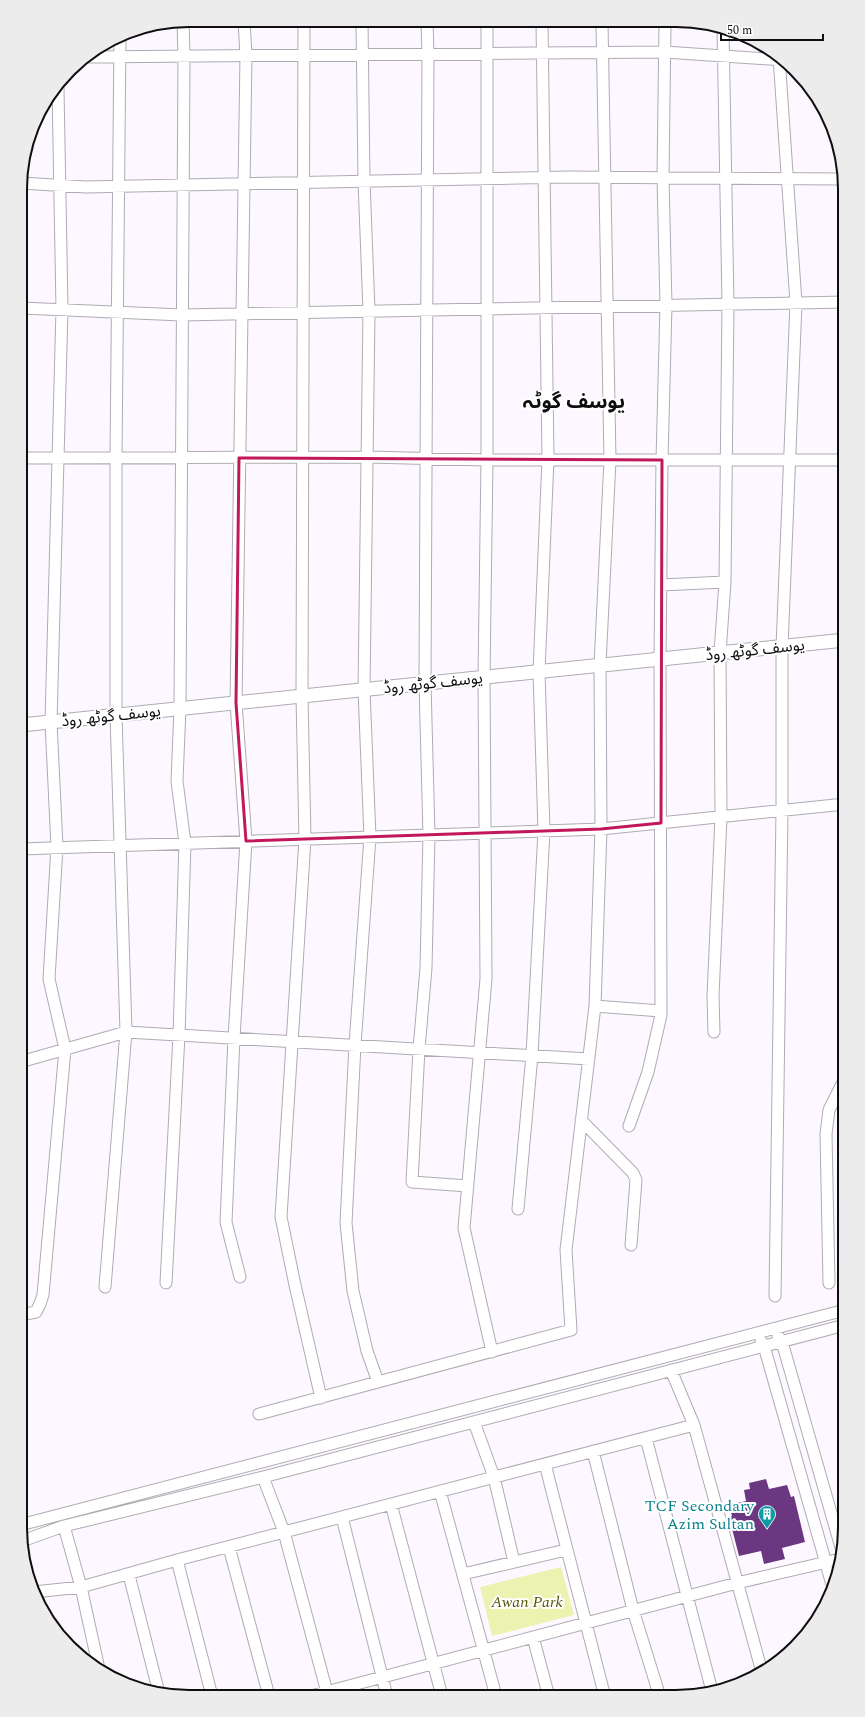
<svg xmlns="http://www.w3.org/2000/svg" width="865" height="1717" viewBox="0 0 865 1717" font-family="Spectral,'Noto Sans Arabic',serif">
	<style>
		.green { fill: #ecf3b1 }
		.building { fill: #6b3780 }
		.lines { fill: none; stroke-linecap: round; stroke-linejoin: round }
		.minor-casing { stroke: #b0abb3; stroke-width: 13 }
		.tertiary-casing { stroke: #b0abb3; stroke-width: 15 }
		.minor { stroke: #fff; stroke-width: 11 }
		.tertiary { stroke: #fff; stroke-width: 13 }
		.marked { fill: none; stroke: #c2185b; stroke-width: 3; stroke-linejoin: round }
		.labels { text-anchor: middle; stroke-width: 4; stroke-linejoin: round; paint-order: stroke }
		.street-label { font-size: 16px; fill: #0f0d10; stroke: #fff }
		.culture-label { font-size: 16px; fill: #0d838f; stroke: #fff; text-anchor: end }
		.park-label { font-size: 16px; font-style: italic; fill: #545808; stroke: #fff }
		.district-label { font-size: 20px; font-weight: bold; fill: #0f0d10; stroke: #fff }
		.rim { fill: none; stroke: #0f0d10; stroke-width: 2 }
	</style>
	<rect width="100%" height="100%" fill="#fdf8ff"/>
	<path class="green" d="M561,1567L574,1615L492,1636L480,1587Z"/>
	<path class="building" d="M766,1479L769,1489L787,1485L791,1497L794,1496L805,1542L782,1548L785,1559L764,1564L761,1551L739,1556L729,1517L732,1516L729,1505L746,1501L744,1490L750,1489L749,1483Z"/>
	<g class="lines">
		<g class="minor-casing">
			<path id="minor" d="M304,21L302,696L305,839L281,1217L295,1285L321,1398
				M362,21L364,181L369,311L364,690L370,837L355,1045L346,1223L353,1291L367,1351L378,1382
				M427,21L428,55L425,683L429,835L426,968L419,1049L412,1182L468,1186
				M487,22V460L484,677L486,979L464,1228L492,1352
				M86,57L665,52L784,60
				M21,183L86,187L568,177L843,179
				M21,308L182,315L845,302
				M21,458L367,457L487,460H845
				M661,585L725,582
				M21,849L601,829L845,804
				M595,1006L661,1011
				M714,1032L713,996L721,817L720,653L725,582L728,304L723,28
				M20,1062L126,1032L589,1059
				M581,1120L633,1173L636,1180L631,1245
				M629,1126L648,1072L661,1015L660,659L662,460L666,305L663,178L665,23
				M518,1209L532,1055L544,831L539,672L548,459L542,22
				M240,1277L226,1222L234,1038L246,841L236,703L246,56L244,20
				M166,1283L179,1035L185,843L177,781L180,708L184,57L183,21
				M829,1283L826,1134L829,1110L845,1078
				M105,1287L126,1032L116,715V458L120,36
				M775,1296L782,810V647L796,303L779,57
				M20,1315L36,1312L40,1304L43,1295L65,1049L49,979L57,847L51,722L62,309L58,88
				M778,1336L782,1342L842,1551
				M761,1341L764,1346L833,1588
				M671,1370L694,1425L762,1672
				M259,1414L571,1330L566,1250L595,1006L601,829L600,665L610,460L602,23
				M474,1422L494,1477L514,1562
				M646,1438L712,1691
				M593,1451L633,1610L660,1697
				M545,1464L605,1697
				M263,1477L284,1532L328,1696
				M440,1491L496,1696
				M391,1504L442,1696
				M342,1517L387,1696
				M20,1525L845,1310
				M64,1526L81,1587L99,1669
				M22,1541L64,1526L263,1477L845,1325
				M229,1547L269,1696
				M177,1560L212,1696
				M463,1574L566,1550
				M129,1575L159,1693
				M34,1592L81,1587L177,1560L694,1425
				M533,1637L549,1697
				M311,1696L737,1583L840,1559"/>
		</g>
		<g class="tertiary-casing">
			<path id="tertiary" d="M21,725L845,640"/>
		</g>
		<use href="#minor" class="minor"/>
		<use href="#tertiary" class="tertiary"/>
	</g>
	<path class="marked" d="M239,458L662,460L661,823L601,829L246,841L236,703Z"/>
	<defs>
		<g id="building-pin" transform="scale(0.9)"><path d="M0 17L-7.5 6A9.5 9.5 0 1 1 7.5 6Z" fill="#0f9aa8" stroke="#fff"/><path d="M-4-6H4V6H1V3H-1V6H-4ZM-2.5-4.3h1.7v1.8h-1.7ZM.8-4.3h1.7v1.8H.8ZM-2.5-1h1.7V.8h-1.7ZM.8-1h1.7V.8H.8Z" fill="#fff"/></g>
	</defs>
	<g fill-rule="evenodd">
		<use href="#building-pin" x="767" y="1514"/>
	</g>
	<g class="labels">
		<g class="street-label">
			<text transform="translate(755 649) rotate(-6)" y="6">یوسف گوٹھ روڈ</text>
			<text transform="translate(433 682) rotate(-6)" y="6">یوسف گوٹھ روڈ</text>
			<text transform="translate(111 715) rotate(-6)" y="6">یوسف گوٹھ روڈ</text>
		</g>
		<g class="culture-label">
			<text x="754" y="1511">TCF Secondary<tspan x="754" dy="18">Azim Sultan</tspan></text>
		</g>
		<g class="park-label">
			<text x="527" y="1607">Awan Park</text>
		</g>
		<g class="district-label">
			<text x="574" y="408">یوسف گوٹہ</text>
		</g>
	</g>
	<path d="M0 0H865V1717H0ZM189 27H676A162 162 0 0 1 838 189V1528A162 162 0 0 1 676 1690H189A162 162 0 0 1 27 1528V189A162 162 0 0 1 189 27Z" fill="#ececec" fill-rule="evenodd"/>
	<path class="rim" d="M189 27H676A162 162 0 0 1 838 189V1528A162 162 0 0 1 676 1690H189A162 162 0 0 1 27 1528V189A162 162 0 0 1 189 27Z"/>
	<path d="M721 34v6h102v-6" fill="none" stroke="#0f0d10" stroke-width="2"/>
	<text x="727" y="34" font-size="12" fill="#0f0d10" stroke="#ffffff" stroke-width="3" paint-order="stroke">50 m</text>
</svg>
